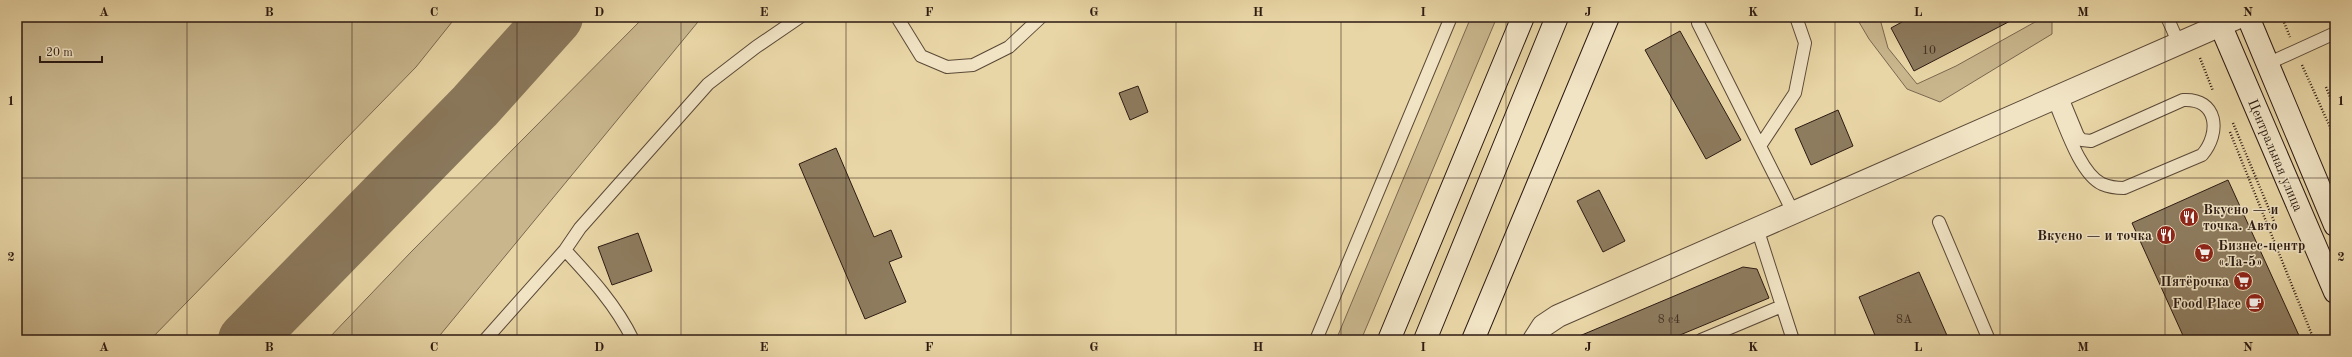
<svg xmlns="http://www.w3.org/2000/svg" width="2352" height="357" viewBox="0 0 2352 357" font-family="'Old Standard TT',serif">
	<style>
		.green { fill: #c9b68d; stroke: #7a6850 }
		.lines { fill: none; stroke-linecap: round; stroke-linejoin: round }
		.taxiway { stroke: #8a785c; stroke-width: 56 }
		.building { fill: #8e7c5f; stroke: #2c1a12 }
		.lane-casing { stroke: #5b4937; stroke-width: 14 }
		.street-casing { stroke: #5b4937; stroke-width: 24 }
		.secondary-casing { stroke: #2c1a12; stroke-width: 24 }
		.path { stroke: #2c1a12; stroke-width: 2.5; stroke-dasharray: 1 2; stroke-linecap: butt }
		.lane { stroke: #f1e4c5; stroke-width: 12 }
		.street { stroke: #f1e4c5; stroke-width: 22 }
		.secondary { stroke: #f1e4c5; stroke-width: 22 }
		.grid { fill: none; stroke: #2c1a12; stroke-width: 1; stroke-opacity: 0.55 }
		.labels { text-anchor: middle; stroke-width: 3; stroke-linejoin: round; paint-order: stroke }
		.number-label { font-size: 12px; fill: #443225 }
		.street-label { font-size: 14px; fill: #2c1a12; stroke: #f1e4c5 }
		.poi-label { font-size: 14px; font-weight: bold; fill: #2c1a12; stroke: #f1e4c5; text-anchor: end }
		.neatline { fill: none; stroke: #2c1a12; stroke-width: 1.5 }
		.grid-label { font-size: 13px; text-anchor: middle; font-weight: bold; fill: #2c1a12 }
	</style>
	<rect width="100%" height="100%" fill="#e9d6a6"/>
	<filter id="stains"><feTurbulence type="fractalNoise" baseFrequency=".005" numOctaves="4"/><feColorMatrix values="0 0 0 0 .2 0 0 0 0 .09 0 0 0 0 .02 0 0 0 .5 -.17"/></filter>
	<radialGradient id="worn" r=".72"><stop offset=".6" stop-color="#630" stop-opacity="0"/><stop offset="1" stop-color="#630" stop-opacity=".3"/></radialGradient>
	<path class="green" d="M17,17H456L416,67L150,340H17Z
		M644,17H702L436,340H327L411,252Z
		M1471,17H1497L1361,340H1336Z
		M1856,17H1883L1880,19L1888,48L1917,84L1956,66L2044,17H2052V34L1940,102L1907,89L1869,39Z"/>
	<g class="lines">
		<path class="taxiway" d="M246,340L475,106L555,17"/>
	</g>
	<path class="building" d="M1911,17H2018L1914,71L1891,28Z
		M1680,31L1741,140L1706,159L1645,50Z
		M1138,86L1148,112L1130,120L1119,93Z
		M1838,110L1853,146L1811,165L1795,129Z
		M836,148L874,237L891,230L902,257L889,262L906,302L865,319L799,164Z
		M2228,180L2275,283L2301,340H2185L2132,223Z
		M1599,190L1625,241L1603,252L1577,201Z
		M638,233L652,271L612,285L598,247Z
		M1743,267L1757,269L1769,298L1668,340H1570Z
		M1919,272L1949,340H1877L1859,297Z"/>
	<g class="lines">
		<g class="lane-casing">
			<path id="lane" d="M897,17L921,56L947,67L973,65L1009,47L1041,17
				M2167,17L2179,44
				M1698,23L1793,212
				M2267,64L2335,33
				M2053,98C2064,122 2079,173 2102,184C2109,187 2117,188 2124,188L2202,155C2221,133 2218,98 2183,100L2091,141L2082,140L2078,136L2061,95
				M1760,146L1795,93L1805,43L1796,17
				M1939,222L1989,340
				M1757,228L1793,340
				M565,250C591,278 616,305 633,340
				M485,340L565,250L580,228L708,84L756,47L800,17
				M1316,340L1451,17
				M1701,340L1782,306"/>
		</g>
		<g class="street-casing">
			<path id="street" d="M1534,340L1543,326L1558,316L2239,17"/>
		</g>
		<g class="secondary-casing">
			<path id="secondary" d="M2217,17L2335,292
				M2248,17L2335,225
				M1389,340L1523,17
				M1425,340L1557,17
				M1473,340L1608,17"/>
		</g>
		<path class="path" d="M2282,17L2290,37
			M2200,58L2213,91
			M2302,65L2335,138
			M2326,87L2335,109
			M2233,123L2274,221
			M2230,132L2314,340"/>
		<use href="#lane" class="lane"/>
		<use href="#street" class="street"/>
		<use href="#secondary" class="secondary"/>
	</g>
	<path class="grid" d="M187,17V340M352,17V340M517,17V340M681,17V340M846,17V340M1011,17V340M1176,17V340M1341,17V340M1506,17V340M1671,17V340M1835,17V340M2000,17V340M2165,17V340M17,178H2335"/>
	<defs>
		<g id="restaurant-disc" transform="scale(1)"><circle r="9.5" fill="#8f2418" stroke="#f1e4c5"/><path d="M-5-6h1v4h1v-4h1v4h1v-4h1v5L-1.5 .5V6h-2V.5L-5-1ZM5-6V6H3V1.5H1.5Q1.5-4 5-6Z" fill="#fff"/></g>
		<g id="supermarket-disc" transform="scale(1)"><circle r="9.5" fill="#8f2418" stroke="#f1e4c5"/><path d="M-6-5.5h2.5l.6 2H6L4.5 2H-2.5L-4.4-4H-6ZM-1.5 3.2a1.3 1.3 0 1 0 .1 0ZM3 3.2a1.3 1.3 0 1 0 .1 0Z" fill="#fff"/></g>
		<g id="cafe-disc" transform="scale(1)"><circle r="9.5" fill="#8f2418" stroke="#f1e4c5"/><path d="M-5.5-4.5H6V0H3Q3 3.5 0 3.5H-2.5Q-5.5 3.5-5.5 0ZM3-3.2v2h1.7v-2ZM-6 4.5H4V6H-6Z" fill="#fff"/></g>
	</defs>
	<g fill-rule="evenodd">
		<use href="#restaurant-disc" x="2189" y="217"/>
		<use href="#restaurant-disc" x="2166" y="235"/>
		<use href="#supermarket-disc" x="2204" y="253"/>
		<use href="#supermarket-disc" x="2243" y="281"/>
		<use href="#cafe-disc" x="2255" y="303"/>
	</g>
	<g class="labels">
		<g class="number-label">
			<text x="1929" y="54">10</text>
			<text x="1669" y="323">8 с4</text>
			<text x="1904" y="323">8А</text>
		</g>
		<g class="street-label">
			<text transform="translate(2276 155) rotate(67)" y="5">Центральная улица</text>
		</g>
		<g class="poi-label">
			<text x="2203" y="214" text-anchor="start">Вкусно — и<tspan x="2203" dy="16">точка. Авто</tspan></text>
			<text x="2152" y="240">Вкусно — и точка</text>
			<text x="2218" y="250" text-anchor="start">Бизнес-центр<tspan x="2218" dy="16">«Ла-5»</tspan></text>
			<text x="2229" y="286">Пятёрочка</text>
			<text x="2241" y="308">Food Place</text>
		</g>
	</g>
	<rect width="2352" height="357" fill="none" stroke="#e9d6a6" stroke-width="44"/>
	<path d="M40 56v6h62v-6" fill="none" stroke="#2c1a12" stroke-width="2"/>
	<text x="46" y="56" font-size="12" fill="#2c1a12" stroke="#f1e4c5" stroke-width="3" paint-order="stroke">20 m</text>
	<rect x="22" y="22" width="2308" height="313" class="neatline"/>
	<g class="grid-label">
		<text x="104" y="16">A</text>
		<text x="269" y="16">B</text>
		<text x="434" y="16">C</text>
		<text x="599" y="16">D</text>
		<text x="764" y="16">E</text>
		<text x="929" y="16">F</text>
		<text x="1094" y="16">G</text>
		<text x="1258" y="16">H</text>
		<text x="1423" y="16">I</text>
		<text x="1588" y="16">J</text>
		<text x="1753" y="16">K</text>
		<text x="1918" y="16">L</text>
		<text x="2083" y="16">M</text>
		<text x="2248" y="16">N</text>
		<text x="11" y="105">1</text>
		<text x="2341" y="105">1</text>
		<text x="11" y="261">2</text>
		<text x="2341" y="261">2</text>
		<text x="104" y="351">A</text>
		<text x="269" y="351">B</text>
		<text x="434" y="351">C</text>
		<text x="599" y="351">D</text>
		<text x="764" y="351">E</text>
		<text x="929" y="351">F</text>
		<text x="1094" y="351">G</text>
		<text x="1258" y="351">H</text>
		<text x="1423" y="351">I</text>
		<text x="1588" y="351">J</text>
		<text x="1753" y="351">K</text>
		<text x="1918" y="351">L</text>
		<text x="2083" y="351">M</text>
		<text x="2248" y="351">N</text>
	</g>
	<rect width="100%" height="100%" filter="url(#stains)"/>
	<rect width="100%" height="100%" fill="url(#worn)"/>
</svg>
